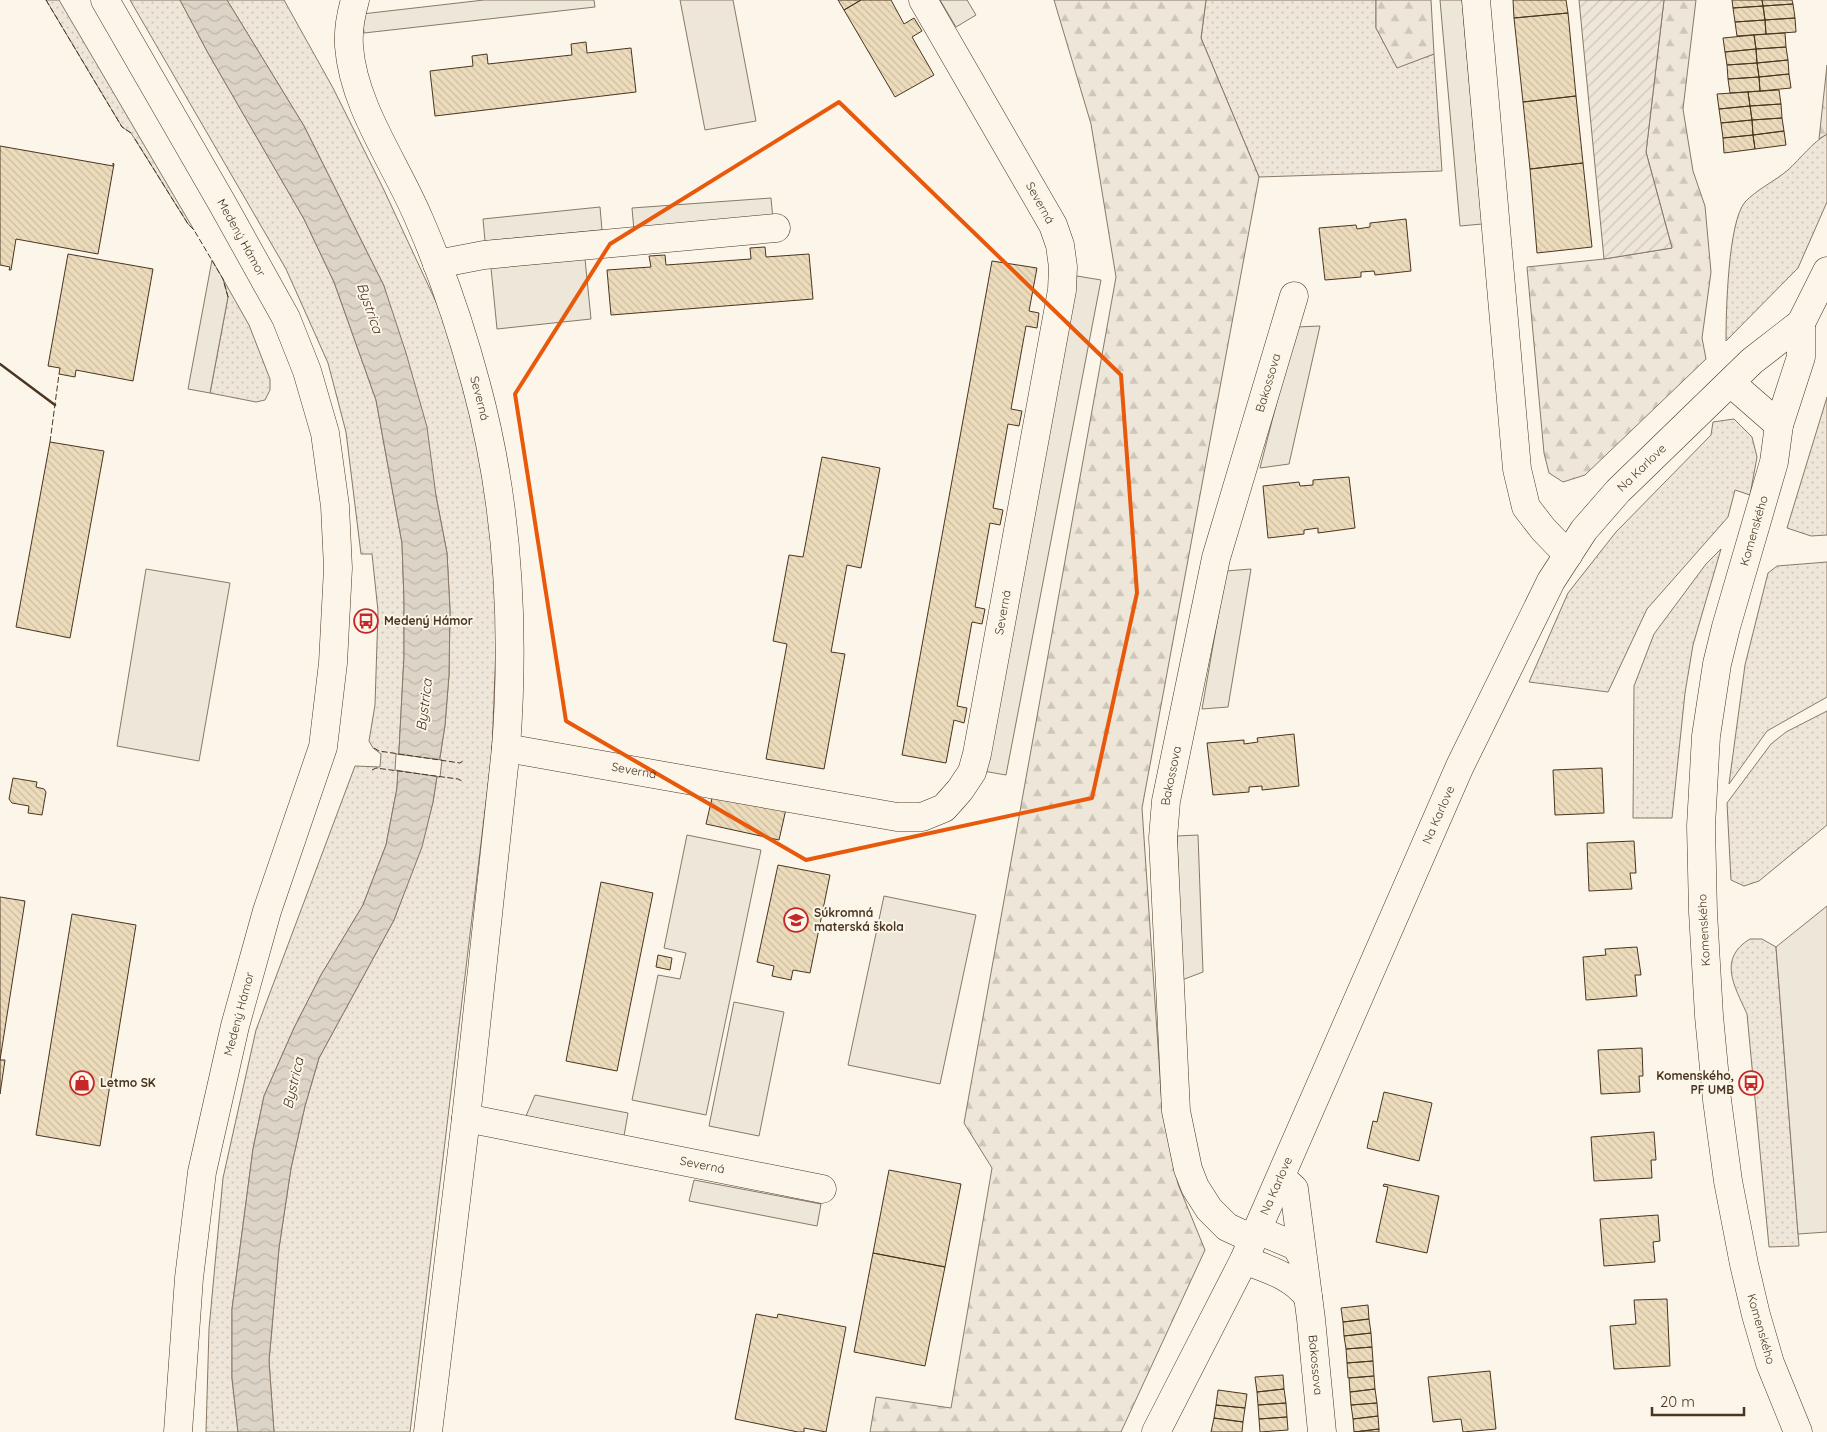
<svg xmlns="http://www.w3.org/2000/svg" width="1827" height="1432" viewBox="0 0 1827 1432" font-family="Quicksand,sans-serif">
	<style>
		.grass { fill: url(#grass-dots); stroke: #887966 }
		.forest { fill: url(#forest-firs); stroke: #887966 }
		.garden { fill: url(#garden-furrows); stroke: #887966 }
		.pitch { fill: #ede6d9; stroke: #887966 }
		.parking { fill: #ede7d9; stroke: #887966 }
		.water { fill: url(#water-waves); stroke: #887966 }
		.pier { fill: #fbf6e9; stroke: #887966 }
		.building { fill: url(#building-back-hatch); stroke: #4a3520 }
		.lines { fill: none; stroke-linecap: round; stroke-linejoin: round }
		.minor-casing { stroke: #4a3520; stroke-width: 29 }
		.tertiary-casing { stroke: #4a3520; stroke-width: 29 }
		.minor { stroke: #fbf6e9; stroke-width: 28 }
		.tertiary { stroke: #fbf6e9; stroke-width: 28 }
		.fence { stroke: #4a3520; stroke-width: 1; stroke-dasharray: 6 2.5; stroke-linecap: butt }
		.wall { stroke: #4a3520; stroke-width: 2.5 }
		.marked { fill: none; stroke: #e8590c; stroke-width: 4; stroke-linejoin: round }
		.labels { text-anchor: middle; stroke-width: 4; stroke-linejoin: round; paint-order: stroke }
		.street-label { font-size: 12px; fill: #4a3520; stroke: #fbf6e9 }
		.poi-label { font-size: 12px; font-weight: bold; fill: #4a3520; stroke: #fbf6e9; text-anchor: start }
		.water-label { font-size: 14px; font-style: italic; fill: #4a3520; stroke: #fbf6e9 }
	</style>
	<defs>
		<pattern id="grass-dots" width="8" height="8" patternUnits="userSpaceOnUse" patternTransform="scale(1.25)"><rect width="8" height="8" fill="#ede6d9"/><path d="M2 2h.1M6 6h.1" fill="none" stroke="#cdc6ba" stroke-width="1.8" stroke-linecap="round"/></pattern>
		<pattern id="forest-firs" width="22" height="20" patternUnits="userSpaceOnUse" patternTransform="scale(1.25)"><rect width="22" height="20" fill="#ede6d9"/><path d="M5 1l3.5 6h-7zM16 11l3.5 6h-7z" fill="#cdc6ba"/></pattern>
		<pattern id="garden-furrows" width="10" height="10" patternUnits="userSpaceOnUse" patternTransform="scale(1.25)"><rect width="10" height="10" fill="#ede6d9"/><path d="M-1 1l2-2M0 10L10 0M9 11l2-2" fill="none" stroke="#cdc6ba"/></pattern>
		<pattern id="water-waves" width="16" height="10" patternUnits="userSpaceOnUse" patternTransform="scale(1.25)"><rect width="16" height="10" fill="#dcd4c6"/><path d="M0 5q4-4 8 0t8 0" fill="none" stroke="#beb7aa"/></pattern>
		<pattern id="building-back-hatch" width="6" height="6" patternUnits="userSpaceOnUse" patternTransform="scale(1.25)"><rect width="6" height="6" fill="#ecdcbc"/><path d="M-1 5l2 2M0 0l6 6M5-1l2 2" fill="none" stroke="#ccbda1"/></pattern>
	</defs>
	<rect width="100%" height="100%" fill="#fbf6e9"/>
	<path class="grass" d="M46,0H59L194,230L188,224L131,133L122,127Z
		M130,0H180L208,53L304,219L334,282L376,400L402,543L404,600V656L397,788L386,845L363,905L321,975L294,1028L264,1096L253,1149L232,1309V1378L238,1432H206L209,1329L223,1178L256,1030L355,766L380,767L381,754L373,748L369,741L375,705L378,611L372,554H361L346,432L328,363L286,269Z
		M227,0H284L333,88L383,188L450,332L486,465L498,591L492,752L410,1432H274L269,1361L279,1248L291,1168L305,1106L319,1058L394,920L421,847L433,802L445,725L449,675L450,610L447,553L436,496L384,286L304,126Z
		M1206,0H1376V28L1397,67L1434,54L1442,171L1259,177L1201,38Z
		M1827,134V202L1798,268L1726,341C1726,312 1728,222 1745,202C1756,190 1775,181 1788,170C1801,158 1812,143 1827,134Z
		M223,279L249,325L270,379V390L265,400L256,402L210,393L228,297Z
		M1827,397V535L1811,536L1787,528Z
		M1734,419L1752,437L1757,457L1750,495L1735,490L1728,517L1647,609L1608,692L1529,682L1568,593L1616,532L1711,435L1713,422Z
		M1721,549L1693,645L1685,693L1672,818H1633L1634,686L1654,634L1706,564Z
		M1827,562V697L1767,731L1729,784L1745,665L1768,573L1777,566Z
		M1827,711V825L1759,881L1744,886L1731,880L1727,803L1771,744L1786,732Z
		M1750,939H1762L1776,947L1799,1246L1769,1247L1747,1014C1735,987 1717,959 1750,939Z"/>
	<path class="forest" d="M1054,0H1206L1201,38L1259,177L1142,808L1162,1106L1178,1184L1205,1250L1121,1432H870L876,1397L951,1408L992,1168L964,1123L1116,277L1091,124Z
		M1376,0H1431L1434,54L1397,68L1376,28Z
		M1664,0H1696L1683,109L1693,171L1705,206L1711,272L1702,338L1706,359L1585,475L1563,482L1549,473L1544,453L1527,267L1604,259L1672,248L1646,152Z
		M1827,65V134L1819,139Z"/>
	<path class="garden" d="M1579,0H1664L1646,152L1672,248L1604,259Z"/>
	<path class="pitch" d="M680,0H733L756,121L705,130Z
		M884,896L976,915L940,1084L848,1065Z"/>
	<path class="parking" d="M484,0H594L595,7L364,33L362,14Z
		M940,0H967L976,15L956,27Z
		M1440,0H1462L1482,224L1460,226Z
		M771,198L773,220L634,231L632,208Z
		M600,207L602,230L485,241L483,219Z
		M585,259L591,319L497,329L491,268Z
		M212,260L223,279L228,297L210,393L188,389Z
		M1077,276L1101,280L1006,775L983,771Z
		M1320,326L1289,464L1260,468L1296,327Z
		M146,569L230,583L199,761L117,746Z
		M1251,569L1228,707L1202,709L1226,571Z
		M687,835L761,850L706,1115L632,1100L658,975L680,979L686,953L664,948Z
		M1198,835L1203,972L1182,980L1177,836Z
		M1827,906V1232L1798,1234L1776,947Z
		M734,1002L784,1012L759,1136L709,1126Z
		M535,1095L628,1113L624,1136L526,1116Z
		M694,1180L821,1204L817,1226L689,1201Z"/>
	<path class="water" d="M180,0H227L304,126L384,286L406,353L427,427L436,496L447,553L450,610L449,675L445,725L433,802L422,847L394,920L319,1058L305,1106L291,1168L279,1248L269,1361L274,1432H238L232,1378V1309L253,1149L264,1096L294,1028L321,975L363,905L386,845L397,788L404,656V600L402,543L376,400L334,282L304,219L208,53Z"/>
	<path class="pier" d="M396,754L442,760L440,777L395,770Z"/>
	<path class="building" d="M838,0H861L844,10Z
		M861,0H891L904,24L914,18L922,31L912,37L934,75L895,97L844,10Z
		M1513,0H1566L1568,13L1514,18Z
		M1732,0H1762L1763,6L1733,8Z
		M1762,0H1792L1793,4L1763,6Z
		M1793,4L1795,18L1765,20L1763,6Z
		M1763,6L1765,20L1735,22L1733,8Z
		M1568,13L1576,96L1523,102L1514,18Z
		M1795,18L1796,32L1766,34L1765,20Z
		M1765,20L1766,34L1737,36L1735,22Z
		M1785,33L1786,47L1756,49L1754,35Z
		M1754,35L1756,49L1725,52L1723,38Z
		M586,42L587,53L631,48L636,92L435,116L430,71L473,66L472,56L487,54L488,64L572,55L571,44Z
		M1786,47L1788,60L1757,63L1756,49Z
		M1756,49L1757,63L1727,65L1725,52Z
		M1788,60L1789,74L1759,77L1757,63Z
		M1757,63L1759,77L1728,79L1727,65Z
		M1789,74L1791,88L1760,91L1759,77Z
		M1759,77L1760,91L1730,93L1728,79Z
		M1779,90L1781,104L1750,106L1748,92Z
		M1748,92L1750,106L1719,109L1717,94Z
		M1576,96L1583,163L1530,169L1523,102Z
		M1781,104L1782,118L1752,120L1750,106Z
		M1750,106L1752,120L1721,123L1719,109Z
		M1782,118L1784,131L1753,135L1752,120Z
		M1752,120L1753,135L1723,138L1721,123Z
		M1784,131L1786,145L1755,149L1753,135Z
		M1753,135L1755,149L1724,153L1723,138Z
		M0,146L113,166V163L114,164L98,254L16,239L11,270H9L10,267L0,265Z
		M1583,163L1592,247L1537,253L1530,169Z
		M1406,219L1411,271L1375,275L1374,271L1361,272V277L1325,280L1319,228L1356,225L1357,229L1370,227V223Z
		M765,247L766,257L809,254L813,299L611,315L607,270L651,267L649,256L665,255L666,265L751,259L750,248Z
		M68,254L153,269L133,381L76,370L75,377L59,374L60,368L48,366Z
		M992,261L1037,268L1029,311L1039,313L1037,328L1026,326L1011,409L1022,411L1019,426L1008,424L993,508L1003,510L1000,525L990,523L975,607L985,609L982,624L972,622L957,706L967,708L964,723L954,720L946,763L902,755Z
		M50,442L104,451L70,638L16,627Z
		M822,457L880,468L861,568L847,565L831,652L845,654L824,769L766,759L787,644L773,641L789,555L803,557Z
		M1349,477L1355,528L1318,533V528L1304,530V534L1268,538L1263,486L1299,482L1300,486L1313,485V480Z
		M1294,734L1299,786L1262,790V786L1249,787V792L1213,795L1207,743L1244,740V744L1258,742L1257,738Z
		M1602,768L1604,813L1555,815L1553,770Z
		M13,778L37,782L36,787L44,789L46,792L42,815L28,813L29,806L12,803L9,799Z
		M713,794L786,809L779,840L706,824Z
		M1634,841L1636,873H1630L1632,889L1589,891L1587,843Z
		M778,865L830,875L810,973L793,970L791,980L772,976L774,966L757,962Z
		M601,882L653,893L617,1071L566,1061Z
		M0,897L25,901L0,1060Z
		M72,914L136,925L100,1146L36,1135Z
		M1637,947L1641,975H1635L1637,996L1586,1000L1583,957L1606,955L1605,949Z
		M658,955L672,958L670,970L656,967Z
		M1642,1048L1643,1076H1639L1640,1092L1601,1094L1598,1050Z
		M0,1060H5L0,1094Z
		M1384,1092L1432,1103L1419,1161L1367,1148L1373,1121L1377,1122Z
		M1654,1132L1656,1160H1651L1652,1178L1594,1181L1591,1137Z
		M889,1170L961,1184L945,1267L873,1253Z
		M1384,1184L1439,1196L1427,1253L1376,1242L1388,1187L1383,1186Z
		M1658,1215L1660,1241L1653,1242L1655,1262L1604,1266L1600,1219Z
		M873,1253L945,1267L925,1366L854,1352Z
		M1667,1299L1670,1366L1614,1369L1610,1326L1636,1324L1634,1300Z
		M1368,1305L1369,1319L1343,1322L1341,1308Z
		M756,1314L777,1318L778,1314L846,1327L826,1432L804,1428V1432H798L735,1419Z
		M1369,1319L1371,1333L1344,1336L1343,1322Z
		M1371,1333L1372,1347L1346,1349L1344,1336Z
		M1372,1347L1373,1361L1347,1363L1346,1349Z
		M1373,1361L1374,1376L1348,1378L1347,1363Z
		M1490,1371L1496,1429L1463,1432L1461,1419L1433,1422L1428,1377Z
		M1283,1375L1284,1389L1257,1392L1255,1377Z
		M1374,1376L1375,1389L1350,1392L1349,1378Z
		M1284,1389L1286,1403L1258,1405L1257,1392Z
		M1375,1389L1377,1403L1351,1405L1350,1392Z
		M1218,1390L1247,1394L1245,1408L1216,1405Z
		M1286,1403L1287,1417L1259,1419L1258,1405Z
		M1377,1403L1378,1416L1353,1419L1351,1405Z
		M1216,1405L1245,1408L1243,1422L1214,1418Z
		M1378,1416L1379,1429L1354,1432L1353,1419Z
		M1287,1417L1288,1430L1260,1432L1259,1419Z
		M1214,1418L1243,1422L1242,1432H1211Z
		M1379,1429V1432H1354Z"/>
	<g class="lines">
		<g class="minor-casing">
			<g id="minor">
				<path id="s1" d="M355,0C351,14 348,32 349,46C353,106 396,164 419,219C442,272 461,328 476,384C508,502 515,627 506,748L466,1118L428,1432"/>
				<path d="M1476,0L1517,469L1526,507L1543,529L1568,555"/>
				<path d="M437,264L484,255L776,228"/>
				<path id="s2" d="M506,748L897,817H922L944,808L960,790L972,772L977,754L1062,290L1063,267L1060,245L1053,225L923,0"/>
				<path id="s3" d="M466,1118L822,1189"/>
				<path id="s4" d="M1281,1177L1294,1189L1311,1319L1322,1432"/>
				<path d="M1257,1230L1296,1246L1302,1257"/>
				<path id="s5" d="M1253,1239L1227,1227L1209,1209L1195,1187L1188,1169L1176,1111L1163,838L1166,801L1216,558L1294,296"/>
				<path d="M1244,1260C1267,1269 1293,1276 1308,1297"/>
			</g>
		</g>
		<g class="tertiary-casing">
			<g id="tertiary">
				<path id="s6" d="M105,0L222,203L286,318L307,371L325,433L335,506L338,568L333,663L323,747L267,911L235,1026L202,1172L189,1278L178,1432"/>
				<path d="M1731,383L1779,425"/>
				<path id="s7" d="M1156,1432L1244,1260L1460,766L1551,581L1584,530L1618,491L1752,361L1801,323L1827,271"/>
				<path id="s8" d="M1798,1432L1770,1363L1756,1315L1744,1264L1728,1181L1717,1100L1709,1016L1703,912L1701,826L1706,736L1717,664L1726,627L1774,462L1779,425L1801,357V323"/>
			</g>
		</g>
		<use href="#minor" class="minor"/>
		<use href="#tertiary" class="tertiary"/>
		<path class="fence" d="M46,0L122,127L131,133
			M135,139L188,224L194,230L223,279L228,297
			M50,442L59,374
			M374,748L379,751L460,763L464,760
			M372,770L376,768L458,779L462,781"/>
		<path class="wall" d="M0,364L55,405"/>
	</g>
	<path class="marked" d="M839,102L1121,375L1137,593L1092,798L806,860L566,721L515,394L610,244Z"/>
	<defs>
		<g id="bus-ring" transform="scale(1.25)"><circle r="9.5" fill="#fbf6e9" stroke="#c62828" stroke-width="1.5"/><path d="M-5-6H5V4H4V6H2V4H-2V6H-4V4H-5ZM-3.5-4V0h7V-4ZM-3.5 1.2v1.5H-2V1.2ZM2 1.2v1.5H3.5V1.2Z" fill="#c62828"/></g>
		<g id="school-ring" transform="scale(1.25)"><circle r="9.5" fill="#fbf6e9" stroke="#c62828" stroke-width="1.5"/><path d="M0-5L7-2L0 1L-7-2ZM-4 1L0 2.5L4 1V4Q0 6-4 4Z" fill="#c62828"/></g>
		<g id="shop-ring" transform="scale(1.25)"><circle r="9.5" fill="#fbf6e9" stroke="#c62828" stroke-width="1.5"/><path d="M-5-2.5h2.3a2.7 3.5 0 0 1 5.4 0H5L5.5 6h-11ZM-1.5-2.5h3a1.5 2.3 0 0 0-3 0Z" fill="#c62828"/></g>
	</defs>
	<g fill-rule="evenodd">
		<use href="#bus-ring" x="366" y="621"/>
		<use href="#school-ring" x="796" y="920"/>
		<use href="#shop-ring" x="82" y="1083"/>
		<use href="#bus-ring" x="1751" y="1083"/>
	</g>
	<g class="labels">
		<g class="street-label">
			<text transform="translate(1040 203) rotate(61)" y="4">Severná</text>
			<text dy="4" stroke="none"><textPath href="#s6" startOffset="274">Medený Hámor</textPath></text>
			<text dy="4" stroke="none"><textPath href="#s5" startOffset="900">Bakossova</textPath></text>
			<text dy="4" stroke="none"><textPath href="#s1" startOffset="424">Severná</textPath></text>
			<text dy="4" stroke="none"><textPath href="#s7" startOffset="1084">Na Karlove</textPath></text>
			<text dy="4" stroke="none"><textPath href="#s8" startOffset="919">Komenského</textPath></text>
			<text dy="4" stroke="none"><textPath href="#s2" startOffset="654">Severná</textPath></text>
			<text dy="4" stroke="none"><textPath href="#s2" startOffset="130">Severná</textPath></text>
			<text dy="4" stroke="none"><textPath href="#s5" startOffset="495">Bakossova</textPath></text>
			<text dy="4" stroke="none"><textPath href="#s7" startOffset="679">Na Karlove</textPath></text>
			<text transform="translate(1704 930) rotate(-93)" y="4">Komenského</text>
			<text transform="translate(239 1014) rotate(-75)" y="4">Medený Hámor</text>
			<text dy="4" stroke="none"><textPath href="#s3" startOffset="241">Severná</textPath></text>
			<text dy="4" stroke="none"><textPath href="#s7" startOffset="274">Na Karlove</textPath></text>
			<text transform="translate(1761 1329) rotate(74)" y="4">Komenského</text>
			<text dy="4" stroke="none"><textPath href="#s4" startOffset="195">Bakossova</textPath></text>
		</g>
		<g class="poi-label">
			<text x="384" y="625">Medený Hámor</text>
			<text x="814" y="917">Súkromná<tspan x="814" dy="14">materská škola</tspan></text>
			<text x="1734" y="1080" text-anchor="end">Komenského,<tspan x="1734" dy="14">PF UMB</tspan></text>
			<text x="100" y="1087">Letmo SK</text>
		</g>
		<g class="water-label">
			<text transform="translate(370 308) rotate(71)" y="5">Bystrica</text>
			<text transform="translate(424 705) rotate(-83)" y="5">Bystrica</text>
			<text transform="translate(293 1083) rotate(-77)" y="5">Bystrica</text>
		</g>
	</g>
	<path d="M1652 1407v8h92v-8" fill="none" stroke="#4a3520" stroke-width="2.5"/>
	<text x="1660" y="1407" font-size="15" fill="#4a3520" stroke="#fbf6e9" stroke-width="4" paint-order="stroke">20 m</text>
</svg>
